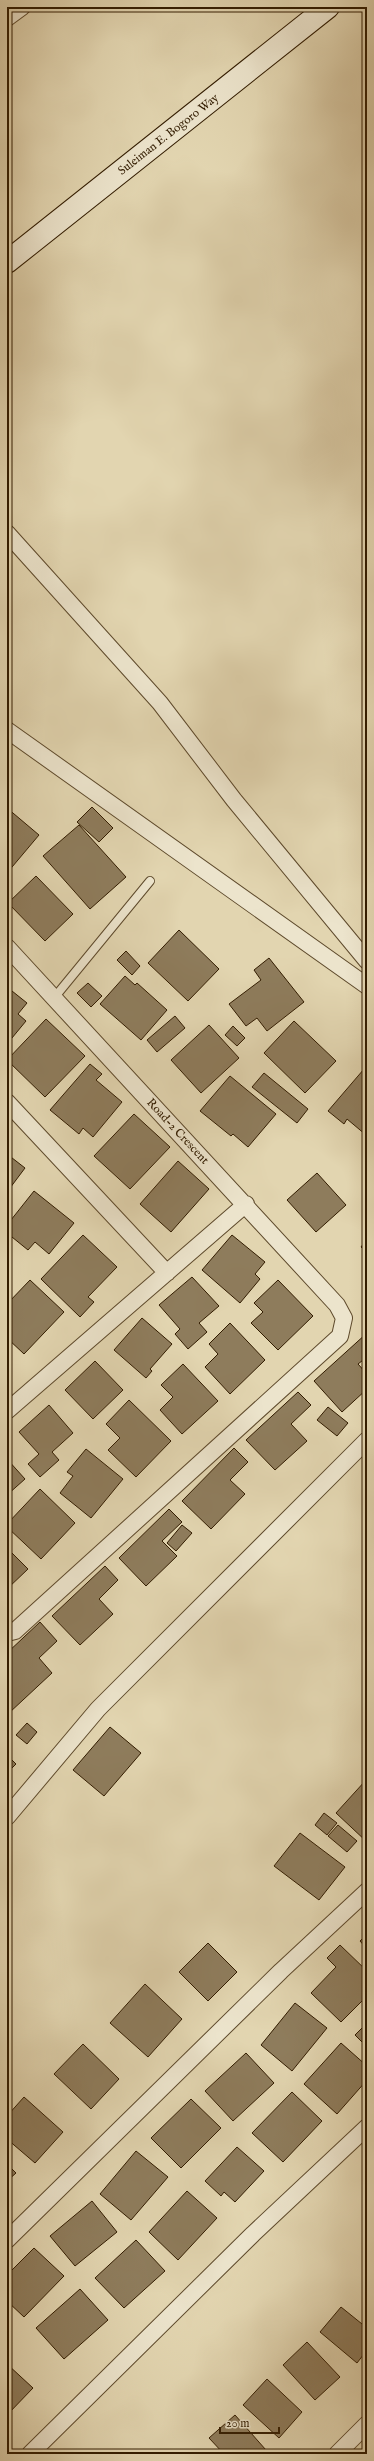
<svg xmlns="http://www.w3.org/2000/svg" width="374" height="2461" viewBox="0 0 374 2461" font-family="'IM FELL English',serif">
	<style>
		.building { fill: #8e7c5c; stroke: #321c00 }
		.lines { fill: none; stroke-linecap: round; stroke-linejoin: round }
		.service-casing { stroke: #5e4a2c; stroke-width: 10 }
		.minor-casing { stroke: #5e4a2c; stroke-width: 18 }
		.secondary-casing { stroke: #321c00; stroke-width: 24 }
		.service { stroke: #ece4cc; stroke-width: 8 }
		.minor { stroke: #ece4cc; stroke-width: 16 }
		.secondary { stroke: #ece4cc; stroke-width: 22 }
		.labels { text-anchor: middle; stroke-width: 3.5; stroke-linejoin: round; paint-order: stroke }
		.street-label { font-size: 12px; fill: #321c00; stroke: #ece4cc }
	</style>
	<rect width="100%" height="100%" fill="#e2d5b0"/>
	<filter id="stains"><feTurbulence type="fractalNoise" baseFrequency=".005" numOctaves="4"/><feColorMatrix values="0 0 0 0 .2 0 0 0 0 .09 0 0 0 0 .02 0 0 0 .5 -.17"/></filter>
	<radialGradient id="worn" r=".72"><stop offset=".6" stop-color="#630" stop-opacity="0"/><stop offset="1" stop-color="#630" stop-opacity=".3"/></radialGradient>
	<path class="building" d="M92,807L113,828L99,842L77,822Z
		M7,808L39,835L7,873Z
		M79,825L126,877L90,909L43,856Z
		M36,876L73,914L45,941L8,903Z
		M179,930L219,969L188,1001L148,963Z
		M126,951L140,966L132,975L117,960Z
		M269,958L304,1002L267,1031L257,1018L246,1026L229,1004L261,980L254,970Z
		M125,976L135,985L137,983L167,1010L141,1040L100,1004Z
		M88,983L102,996L91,1007L77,993Z
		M7,987L27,1003L18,1014L26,1021L7,1044Z
		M175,1016L185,1028L157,1052L147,1040Z
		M46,1019L85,1056L45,1097L7,1060Z
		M294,1021L336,1061L305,1093L264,1053Z
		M209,1025L239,1058L201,1093L171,1060Z
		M233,1026L245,1038L237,1046L225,1035Z
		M90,1064L102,1074L96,1080L122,1102L93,1137L83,1128L79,1134L50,1110Z
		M364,1069L367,1072L366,1135L347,1119L344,1124L328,1111Z
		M264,1073L308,1109L297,1123L252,1087Z
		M230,1076L276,1114L248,1147L233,1134L231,1136L200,1111Z
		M134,1114L170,1147L130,1189L94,1156Z
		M7,1154L25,1168L7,1192Z
		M178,1161L209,1189L171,1232L140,1204Z
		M317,1173L346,1205L316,1232L287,1200Z
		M34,1191L74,1223L49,1254L35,1242L28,1250L7,1233V1225Z
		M83,1235L117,1267L88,1297L94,1302L80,1317L41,1279Z
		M232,1235L265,1262L255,1274L260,1279L240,1303L202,1270Z
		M367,1239V1252L361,1247Z
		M192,1277L219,1306L199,1323L207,1332L188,1349L175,1334L180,1329L159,1305Z
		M30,1280L64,1312L24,1354L7,1338V1304Z
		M278,1280L313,1316L278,1350L251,1323L263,1312L254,1303Z
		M142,1318L172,1344L150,1369L152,1371L146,1378L114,1350Z
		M230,1323L265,1360L230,1394L205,1367L218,1354L209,1344Z
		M367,1333V1357L358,1364L367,1374V1389L342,1412L314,1381Z
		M95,1361L123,1390L93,1419L65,1390Z
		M183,1364L218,1401L182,1434L160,1410L173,1397L161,1385Z
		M298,1392L311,1405L291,1424L307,1441L275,1470L246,1440Z
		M129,1400L171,1441L136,1477L108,1450L120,1438L106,1424Z
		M49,1405L73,1433L52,1452L59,1460L40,1477L28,1464L39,1454L19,1432Z
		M328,1407L348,1423L337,1436L317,1420Z
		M234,1448L248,1462L230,1480L245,1494L211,1529L182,1501Z
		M86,1449L123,1479L91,1518L60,1493L73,1476L67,1472Z
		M7,1459L25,1479L7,1495Z
		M40,1489L75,1523L41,1559L7,1527V1524Z
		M169,1509L182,1522L162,1541L177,1556L146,1586L119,1558Z
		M182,1525L192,1533L176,1551L167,1543Z
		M7,1548L28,1569L7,1589Z
		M105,1566L118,1580L99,1599L113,1614L80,1645L52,1616Z
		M40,1622L57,1641L39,1658L52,1673L9,1713L7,1711V1653Z
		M27,1723L37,1732L27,1744L16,1735Z
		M110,1727L141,1753L104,1796L73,1770Z
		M7,1755L16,1764L7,1773Z
		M366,1780L367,1781V1842L336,1813Z
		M324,1813L337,1823L327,1835L315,1825Z
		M338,1825L357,1841L347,1852L328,1836Z
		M300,1833L345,1867L319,1900L274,1866Z
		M367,1934V1949L360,1941Z
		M208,1943L237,1972L208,2001L179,1972Z
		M340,1945L367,1971V1996L341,2022L311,1993L336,1967L327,1958Z
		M145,1984L182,2019L148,2057L110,2023Z
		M295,2003L327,2028L292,2071L261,2045Z
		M367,2023V2047L355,2035Z
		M341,2043L367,2066V2080L337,2114L304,2084Z
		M83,2044L119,2079L91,2109L54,2074Z
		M246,2053L274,2083L233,2121L205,2091Z
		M292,2092L322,2121L283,2162L252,2133Z
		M24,2097L63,2132L35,2163L7,2139V2116Z
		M191,2099L221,2128L181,2168L151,2138Z
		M237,2147L264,2171L235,2202L224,2192L221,2196L205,2181Z
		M136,2151L168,2177L131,2220L100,2194Z
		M7,2164L16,2173L7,2181Z
		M187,2191L217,2218L178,2260L149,2232Z
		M92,2201L117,2232L75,2266L50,2236Z
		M136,2240L165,2271L124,2308L95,2278Z
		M34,2248L64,2276L24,2317L7,2301V2275Z
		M80,2289L108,2320L64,2359L36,2328Z
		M341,2307L367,2328V2350L357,2363L320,2332Z
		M307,2342L340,2377L315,2400L283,2365Z
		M7,2364L33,2388L7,2415Z
		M267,2379L302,2412L279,2438L243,2405Z
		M235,2415L266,2450L262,2454H224L209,2438Z"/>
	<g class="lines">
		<g class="service-casing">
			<path id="service" d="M54,998L150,881"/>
		</g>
		<g class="minor-casing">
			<path id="minor" d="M7,18L22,7
				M7,533L160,703L234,800L367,961
				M7,730L367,986
				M7,947L337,1305L344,1318L340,1336L15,1631L7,1633
				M7,1102L167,1273
				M7,1411L246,1204
				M7,1817L98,1709L367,1440
				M7,2240L281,1971L367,1891
				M30,2454L253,2234L367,2127
				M337,2454L367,2424"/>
		</g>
		<g class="secondary-casing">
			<path id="secondary" d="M7,262L328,7"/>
		</g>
		<use href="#service" class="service"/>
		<use href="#minor" class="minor"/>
		<use href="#secondary" class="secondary"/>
	</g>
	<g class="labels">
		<g class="street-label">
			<text transform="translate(168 134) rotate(-38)" y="4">Suleiman E. Bogoro Way</text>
			<text transform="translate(178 1131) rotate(47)" y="4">Road-2 Crescent</text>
		</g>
	</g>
	<rect width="374" height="2461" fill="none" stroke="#e2d5b0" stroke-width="24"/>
	<rect x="8" y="8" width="358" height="2445" fill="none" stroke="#321c00" stroke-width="2"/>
	<rect x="12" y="12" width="350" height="2437" fill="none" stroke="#321c00"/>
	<path d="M220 2427v6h59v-6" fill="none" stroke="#321c00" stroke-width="2"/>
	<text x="226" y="2427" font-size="12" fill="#321c00" stroke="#ece4cc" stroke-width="3" paint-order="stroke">20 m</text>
	<rect width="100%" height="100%" filter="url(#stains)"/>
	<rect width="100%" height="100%" fill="url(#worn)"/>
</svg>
